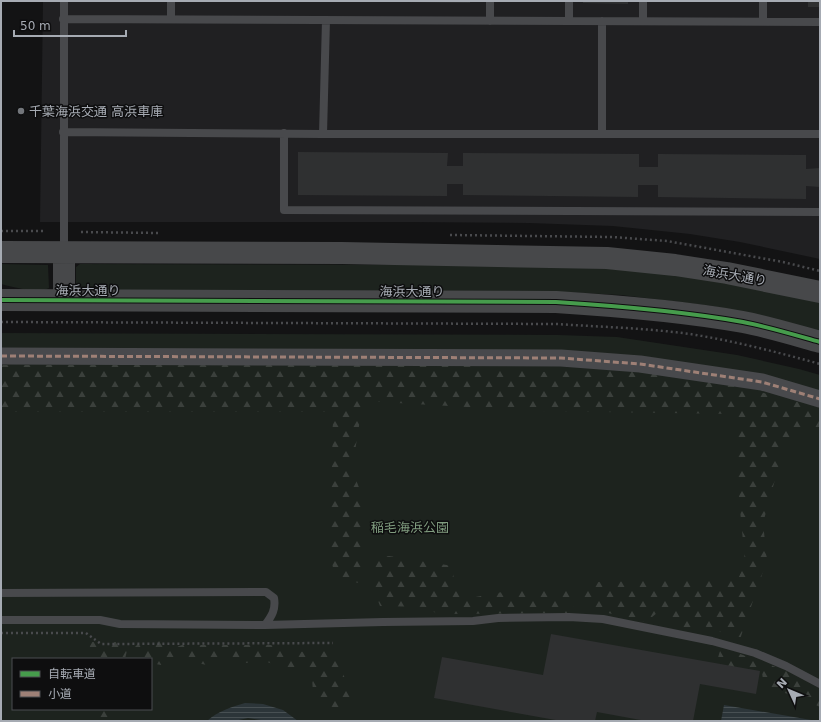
<svg xmlns="http://www.w3.org/2000/svg" width="821" height="722" viewBox="0 0 821 722" font-family="'DejaVu Sans','Noto Sans JP',sans-serif">
	<style>
		.built { fill: #202022 }
		.green { fill: #1d231e; fill-rule: evenodd }
		.forest { fill: url(#forest-firs) }
		.water { fill: url(#water-rules) }
		.building { fill: #2f3031 }
		.lines { fill: none; stroke-linecap: round; stroke-linejoin: round }
		.path { stroke: #494a4d; stroke-width: 2.5; stroke-dasharray: 2 3; stroke-linecap: butt }
		.lane { stroke: #48494c; stroke-width: 8 }
		.street { stroke: #48494c; stroke-width: 17 }
		.secondary { stroke: #47484a; stroke-width: 22 }
		.quiet { stroke: #9e8076; stroke-width: 3; stroke-dasharray: 6 3; stroke-linecap: butt }
		.cycleway-casing { stroke: #0e0e0f; stroke-width: 6 }
		.cycleway { stroke: #469c4c; stroke-width: 4 }
		.poi-dot { fill: #73767b; stroke: #0e0e0f; stroke-width: 1.5 }
		.labels { text-anchor: middle; stroke-width: 3; stroke-linejoin: round; paint-order: stroke }
		.poi-label { font-size: 13px; fill: #a6abb3; stroke: #0e0e0f; text-anchor: start }
		.street-label { font-size: 13px; fill: #a6abb3; stroke: #0e0e0f }
		.park-label { font-size: 13px; fill: #809c7f; stroke: #0e0e0f }
	</style>
	<defs>
		<pattern id="forest-firs" width="22" height="20" patternUnits="userSpaceOnUse"><rect width="22" height="20" fill="#1d231e"/><path d="M5 1l3.5 6h-7zM16 11l3.5 6h-7z" fill="#3b403c"/></pattern>
		<pattern id="water-rules" width="6" height="5" patternUnits="userSpaceOnUse"><rect width="6" height="5" fill="#2c3539"/><path d="M0 2.5h6" fill="none" stroke="#485053"/></pattern>
	</defs>
	<rect width="100%" height="100%" fill="#131314"/>
	<path class="built" d="M43,1H820V259L740,242L690,234L613,226L529,223L408,222H40Z"/>
	<path class="green" d="M1,264L48,265L49,288C39,294 13,287 1,284Z
		M80,264L539,265L665,272L768,290L820,303V331L712,306L621,295L562,292L80,291L76,288V267Z
		M1,333L558,335L617,337L737,355L799,369L820,375V721H1ZM13,659H151V709H13Z"/>
	<path class="forest" d="M1,365H463L542,372L604,367L727,383L820,408V431L809,428L786,440L763,523L767,560L740,639L704,626L690,631L670,622L663,608L646,622L583,607L584,591L596,582L738,579L745,562L737,478L735,414L535,411L363,401L352,470L362,495L363,584L337,578L330,559L333,412H1Z
		M389,556L453,566L454,589L465,599L513,590L576,591L572,613L437,614L427,607L380,606L372,586V559Z
		M141,641H161L169,650L182,645H278L286,652L336,651L351,698L342,708L324,706L313,693L312,677L306,668L291,670L255,658L247,663L226,659L207,665L177,659L161,665L151,663V659H142L133,649Z
		M91,642H129L125,659H86Z
		M721,647L787,671L820,691V707L797,696L764,688L762,672L716,665Z
		M86,709H110L109,721H86Z"/>
	<path class="water" d="M245,703L263,704L283,710L298,721H268L248,718L234,721H207C218,711 232,707 245,703Z
		M724,705L817,721H721Z"/>
	<path class="building" d="M406,1H470V3L406,2Z
		M583,1H628V4L583,3Z
		M808,1H820V7H808Z
		M298,152L448,153L447,166H463V153L639,154V167H658V154L806,155V169L820,168V187L806,186V199L658,197V185H638V197L463,195V184H447V196L298,195Z
		M551,634L760,671L756,694L700,684L693,721H646L597,712L595,721H561L434,698L442,657L543,675Z"/>
	<g class="lines">
		<path class="path" d="M1,231H46
			M81,232L159,233
			M450,235L612,237L667,241L783,262L820,271
			M1,322L557,324C601,327 646,328 690,334C734,341 777,352 820,364
			M1,633H86L101,644L333,643"/>
		<path class="lane" d="M64,1V251
			M63,19L820,22
			M171,19V1
			M490,21V1
			M569,21V1
			M643,21V1
			M763,21V1
			M63,132L323,134H820
			M284,133V210L820,212
			M323,134L326,20
			M602,134V21
			M1,593L266,592L274,598C276,609 272,616 265,625L120,624L100,620H1
			M265,625L383,622L473,621L498,618L569,617L603,619L712,641L755,653L786,666L820,684"/>
		<path class="street" d="M1,356L561,358L640,364L762,382L820,399"/>
		<path class="secondary" d="M1,252L342,253L607,258L675,265L727,273L820,292
			M64,252V300
			M1,300L556,302C619,306 682,311 743,322C769,327 795,335 820,342"/>
		<path class="quiet" d="M1,356L561,358L640,364L762,382L820,399"/>
		<g class="cycleway-casing">
			<path id="cycleway" d="M1,300L556,302C619,306 682,311 743,322C769,327 795,335 820,342"/>
		</g>
		<use href="#cycleway" class="cycleway"/>
	</g>
	<circle class="poi-dot" cx="21" cy="111" r="4"/>
	<g class="labels">
		<g class="poi-label">
			<text x="29" y="116">千葉海浜交通 高浜車庫</text>
		</g>
		<g class="street-label">
			<text transform="translate(735 275) rotate(10)" y="5">海浜大通り</text>
			<text x="88" y="295">海浜大通り</text>
			<text x="412" y="296">海浜大通り</text>
		</g>
		<g class="park-label">
			<text x="410" y="532">稲毛海浜公園</text>
		</g>
	</g>
	<rect width="821" height="722" fill="none" stroke="#a6abb3" stroke-width="4"/>
	<rect x="12" y="658" width="140" height="52" fill="#0e0e0f" stroke="#4b4d51"/>
	<rect x="20" y="671" width="20" height="6" fill="#469c4c" stroke="#4b4d51"/>
	<text x="48" y="678" font-size="12" fill="#a6abb3">自転車道</text>
	<rect x="20" y="691" width="20" height="6" fill="#9e8076" stroke="#4b4d51"/>
	<text x="48" y="698" font-size="12" fill="#a6abb3">小道</text>
	<g transform="translate(789 690) rotate(314)" stroke="#0e0e0f" stroke-width="3" paint-order="stroke">
	<path d="M0-3L7 15L0 10L-7 15Z" fill="#a6abb3"/>
	<text y="-6" font-size="11" font-weight="bold" text-anchor="middle" fill="#a6abb3">N</text>
	</g>
	<path d="M14 30v6h112v-6" fill="none" stroke="#a6abb3" stroke-width="2"/>
	<text x="20" y="30" font-size="12" fill="#a6abb3" stroke="#0e0e0f" stroke-width="3" paint-order="stroke">50 m</text>
</svg>
